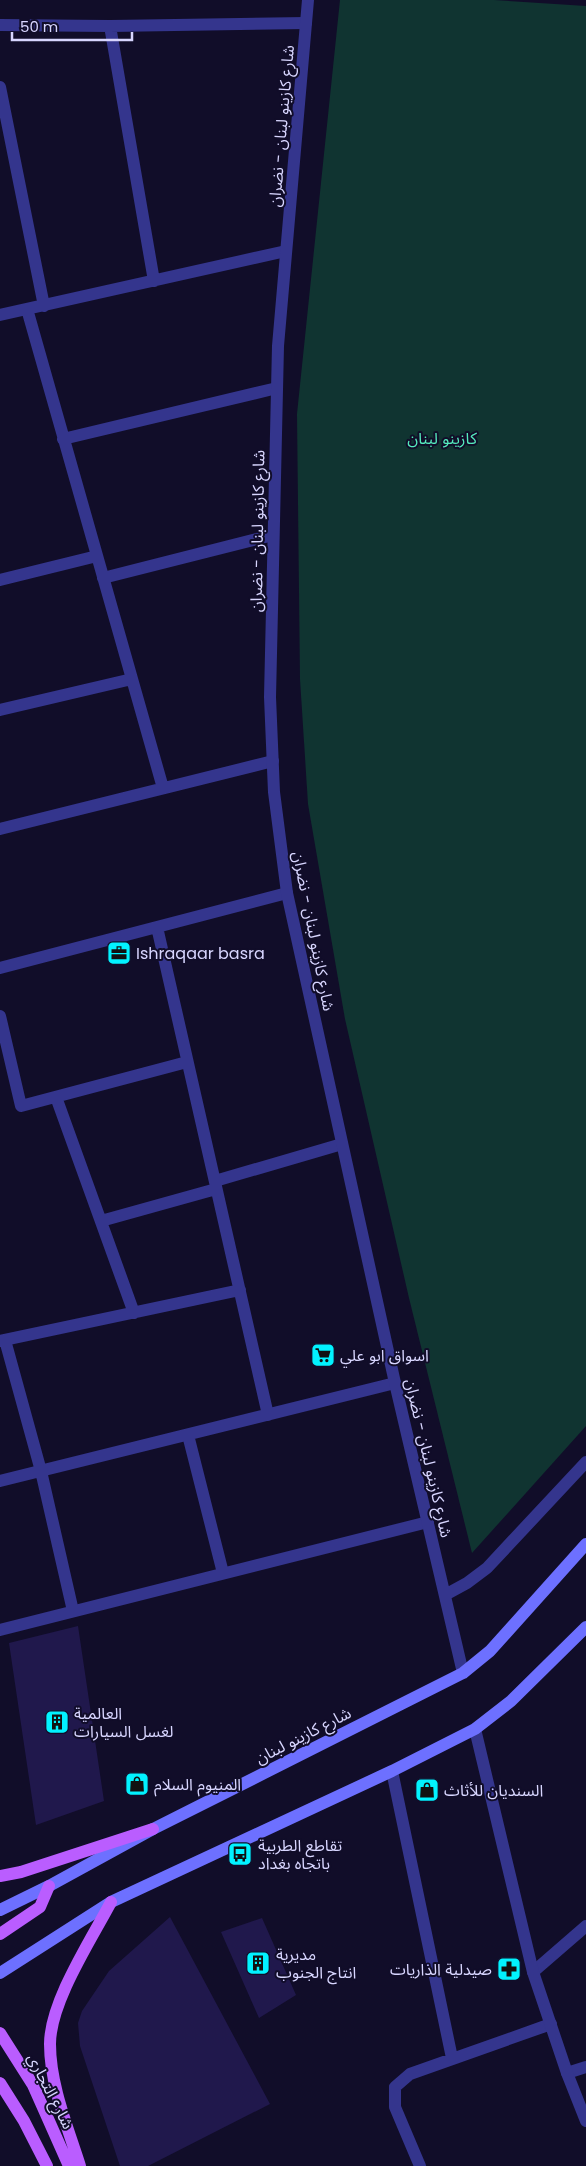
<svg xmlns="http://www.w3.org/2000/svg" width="586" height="2166" viewBox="0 0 586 2166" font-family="Poppins,'Noto Sans Arabic',sans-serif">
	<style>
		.green { fill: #103431 }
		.building { fill: #20184c }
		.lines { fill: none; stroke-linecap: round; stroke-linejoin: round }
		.minor { stroke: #34358d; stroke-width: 12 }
		.tertiary { stroke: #34358d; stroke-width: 12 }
		.secondary { stroke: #6d70ff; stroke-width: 12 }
		.primary { stroke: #ba5dff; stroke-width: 12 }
		.labels { text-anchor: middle; stroke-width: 4; stroke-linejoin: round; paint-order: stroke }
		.street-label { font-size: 16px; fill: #d8d6ff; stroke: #110d29 }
		.park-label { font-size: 16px; fill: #55ebbe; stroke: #110d29 }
		.poi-label { font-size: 16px; fill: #d8d6ff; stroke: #110d29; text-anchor: start }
	</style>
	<rect width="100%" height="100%" fill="#110d29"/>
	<path class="green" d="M340,0H494L586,6V1426L472,1553L409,1298L345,1019L308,804L300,679L297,414Z"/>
	<path class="building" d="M78,1626L104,1801L36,1825L9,1643Z
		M170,1917L270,2104L148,2166H120L80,2046L78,2023L82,2011L109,1971Z
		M262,1918L296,1995L259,2018L221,1932Z"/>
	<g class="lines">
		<path class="minor" d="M0,25L110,26L306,23
			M110,26L154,281
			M0,87L44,306
			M27,309L163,788
			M0,315L286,251
			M63,439L277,388
			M103,578L273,535
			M0,580L97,556
			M0,710L132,679
			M0,829L273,761
			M157,927L268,1415
			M0,968L287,893
			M0,1016L21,1106L187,1062
			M56,1097L134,1313
			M215,1181L342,1144
			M101,1221L216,1189
			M5,1340L41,1471L73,1611
			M0,1341L240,1290
			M188,1435L223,1573
			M0,1481L395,1383
			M0,1630L428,1522
			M392,1771L452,2058
			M533,1972L586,1926
			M567,2073L586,2067
			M420,2166L395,2107V2087L410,2074L551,2024"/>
		<path class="tertiary" d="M308,0L278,346L270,697L274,792L287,893L395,1383L463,1673
			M445,1595L467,1583L487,1568L586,1462
			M475,1729L533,1972L567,2073L586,2121"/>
		<path class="secondary" d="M0,1910L49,1886L153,1829L463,1673L490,1651L586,1544
			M0,1973L111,1902L392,1771L475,1729L511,1701L586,1627"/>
		<path class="primary" d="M0,1876L21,1872L153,1829
			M0,1934L40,1907L49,1886
			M0,2033L33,2085L69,2166
			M0,2083L24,2121L47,2166
			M80,2166C68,2128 50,2085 50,2044C50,2002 91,1940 111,1902"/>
	</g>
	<defs>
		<g id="office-square" transform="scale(1.25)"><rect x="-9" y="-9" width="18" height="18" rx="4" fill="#02f2ff" stroke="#110d29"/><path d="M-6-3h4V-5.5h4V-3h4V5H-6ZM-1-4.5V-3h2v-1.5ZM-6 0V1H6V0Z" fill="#111"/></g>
		<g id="supermarket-square" transform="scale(1.25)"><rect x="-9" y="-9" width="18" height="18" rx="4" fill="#02f2ff" stroke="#110d29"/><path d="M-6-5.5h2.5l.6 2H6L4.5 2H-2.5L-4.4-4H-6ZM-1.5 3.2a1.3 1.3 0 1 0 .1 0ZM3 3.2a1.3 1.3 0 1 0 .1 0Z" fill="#111"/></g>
		<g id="building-square" transform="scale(1.25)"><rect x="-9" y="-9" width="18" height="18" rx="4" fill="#02f2ff" stroke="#110d29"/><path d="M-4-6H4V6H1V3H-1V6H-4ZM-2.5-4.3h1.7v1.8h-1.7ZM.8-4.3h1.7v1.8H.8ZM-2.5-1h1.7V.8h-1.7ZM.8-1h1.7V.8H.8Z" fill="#111"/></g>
		<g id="shop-square" transform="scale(1.25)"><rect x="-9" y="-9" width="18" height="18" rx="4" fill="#02f2ff" stroke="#110d29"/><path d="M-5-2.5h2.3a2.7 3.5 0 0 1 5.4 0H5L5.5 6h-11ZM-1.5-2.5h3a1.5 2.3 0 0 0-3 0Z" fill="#111"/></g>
		<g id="bus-square" transform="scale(1.25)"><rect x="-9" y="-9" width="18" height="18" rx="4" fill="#02f2ff" stroke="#110d29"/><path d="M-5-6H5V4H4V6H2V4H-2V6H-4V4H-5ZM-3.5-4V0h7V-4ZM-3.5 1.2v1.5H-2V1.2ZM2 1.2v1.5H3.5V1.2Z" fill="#111"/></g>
		<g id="pharmacy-square" transform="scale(1.25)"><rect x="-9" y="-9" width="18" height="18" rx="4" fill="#02f2ff" stroke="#110d29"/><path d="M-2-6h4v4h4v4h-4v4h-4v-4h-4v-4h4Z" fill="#111"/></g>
	</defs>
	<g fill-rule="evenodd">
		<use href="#office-square" x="119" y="953"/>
		<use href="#supermarket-square" x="323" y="1355"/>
		<use href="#building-square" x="57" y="1722"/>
		<use href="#shop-square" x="137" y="1784"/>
		<use href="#shop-square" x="427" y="1790"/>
		<use href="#bus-square" x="240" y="1854"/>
		<use href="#building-square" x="258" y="1963"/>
		<use href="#pharmacy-square" x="509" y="1969"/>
	</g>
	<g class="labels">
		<g class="street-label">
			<text transform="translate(281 126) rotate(-85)" y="6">شارع كازينو لبنان - نضران</text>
			<text transform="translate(257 531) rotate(-89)" y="6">شارع كازينو لبنان - نضران</text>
			<text transform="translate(314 931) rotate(79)" y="6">شارع كازينو لبنان - نضران</text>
			<text transform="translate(429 1458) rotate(77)" y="6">شارع كازينو لبنان - نضران</text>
			<text transform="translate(303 1735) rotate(-27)" y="6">شارع كازينو لبنان</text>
			<text transform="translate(51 2091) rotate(63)" y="6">شارع التجاري</text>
		</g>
		<g class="park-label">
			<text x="442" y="444">كازينو لبنان</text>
		</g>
		<g class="poi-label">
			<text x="136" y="959">Ishraqaar basra</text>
			<text x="340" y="1361">اسواق ابو علي</text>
			<text x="74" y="1719">العالمية<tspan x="74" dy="18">لغسل السيارات</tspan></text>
			<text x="154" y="1790">المنيوم السلام</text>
			<text x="444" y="1796">السنديان للأثاث</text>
			<text x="258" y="1851">تقاطع الطربية<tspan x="258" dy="18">باتجاه بغداد</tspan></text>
			<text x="276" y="1960">مديرية<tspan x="276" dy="18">انتاج الجنوب</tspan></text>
			<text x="492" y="1975" text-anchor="end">صيدلية الذاريات</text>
		</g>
	</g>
	<path d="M12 32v8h120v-8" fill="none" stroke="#d8d6ff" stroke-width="2.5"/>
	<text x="20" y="32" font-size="15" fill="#d8d6ff" stroke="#110d29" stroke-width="4" paint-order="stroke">50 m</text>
</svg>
